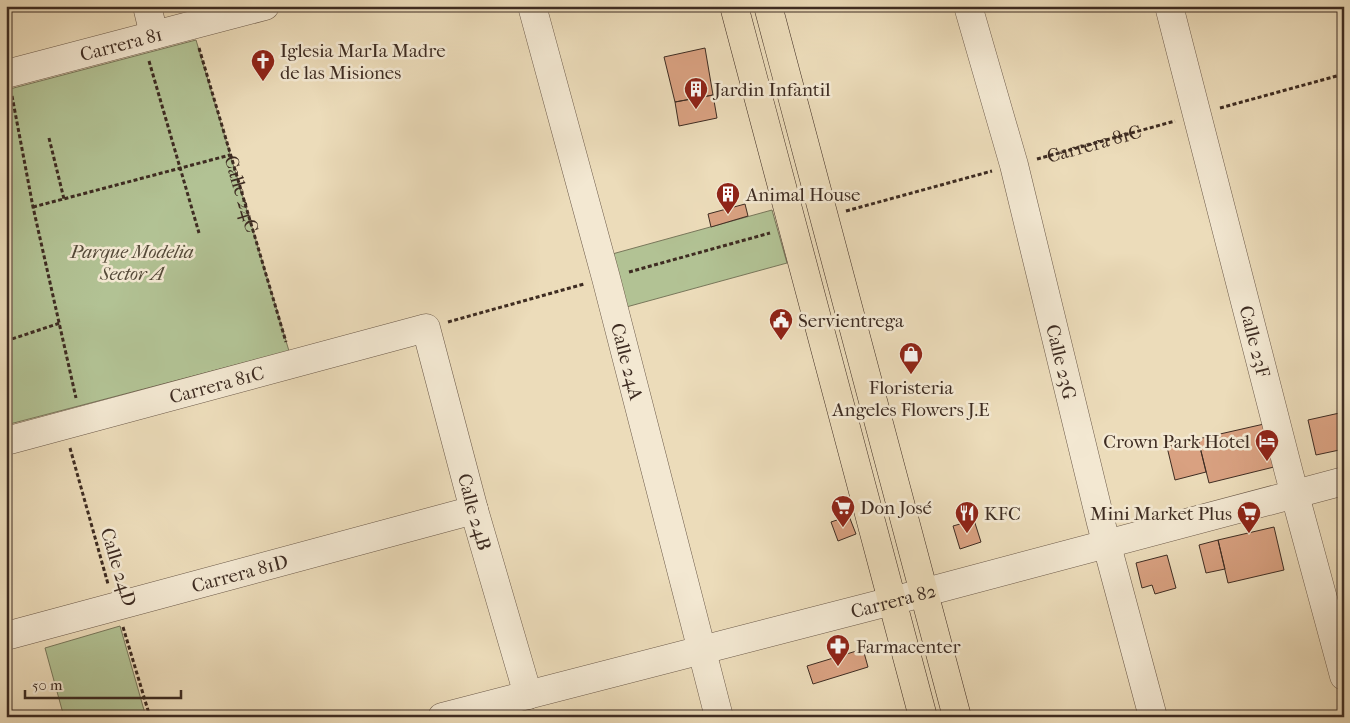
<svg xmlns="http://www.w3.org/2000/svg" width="1350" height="723" viewBox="0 0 1350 723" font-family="'IM FELL French Canon',serif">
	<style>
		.green { fill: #b2c294; stroke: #78775b }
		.building { fill: #d9a181; stroke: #3e2c22 }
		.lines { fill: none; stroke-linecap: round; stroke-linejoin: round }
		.minor-casing { stroke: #6a5848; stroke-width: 29 }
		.major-casing { stroke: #3e2c22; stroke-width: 29 }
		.path { stroke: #3e2c22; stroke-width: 3; stroke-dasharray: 4 2.5; stroke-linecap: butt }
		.minor { stroke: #f3e8d2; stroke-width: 28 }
		.major { stroke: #ecdcba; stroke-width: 28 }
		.labels { text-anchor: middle; stroke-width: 5; stroke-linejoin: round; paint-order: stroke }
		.street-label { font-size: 19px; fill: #3e2c22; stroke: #f3e8d2 }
		.poi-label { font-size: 19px; fill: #3e2c22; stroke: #f3e8d2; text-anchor: start }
		.park-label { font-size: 19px; font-style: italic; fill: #554a39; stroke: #f3e8d2 }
	</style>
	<rect width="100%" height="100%" fill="#ecdcba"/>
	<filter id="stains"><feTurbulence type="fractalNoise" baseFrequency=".004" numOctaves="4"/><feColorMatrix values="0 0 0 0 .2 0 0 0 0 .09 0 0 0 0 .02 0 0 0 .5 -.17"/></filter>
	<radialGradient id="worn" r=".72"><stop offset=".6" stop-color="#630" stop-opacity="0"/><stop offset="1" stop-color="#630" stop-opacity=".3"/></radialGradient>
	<path class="green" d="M196,40L289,351L6,425V90Z
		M772,210L787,263L619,309L605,256Z
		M120,626L146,717H64L45,648Z"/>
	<path class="building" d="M705,48L713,95L675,102L664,57Z
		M713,95L717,118L679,126L675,102Z
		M745,204L748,216L711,227L708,214Z
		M1344,412V449L1316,455L1308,420Z
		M1264,424L1274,467L1209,483L1198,439Z
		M1198,439L1206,472L1175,480L1167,447Z
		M849,516L856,534L838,541L831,522Z
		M974,520L981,542L960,549L953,526Z
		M1274,527L1284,570L1228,583L1218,540Z
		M1218,540L1225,569L1206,573L1199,545Z
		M1167,555L1176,588L1155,594L1152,585L1142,588L1136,563Z
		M863,649L868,667L813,684L807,666Z"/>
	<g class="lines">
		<g class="minor-casing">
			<g id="minor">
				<path d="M147,6L154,35"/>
				<path id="s3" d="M532,6L606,278L719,717"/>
				<path id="s4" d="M968,6L1014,165L1101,523L1153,717"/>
				<path id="s5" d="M1169,6L1289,473L1344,676"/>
				<path id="s6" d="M6,74L265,6"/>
				<path id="s7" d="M6,441L426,328L474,510L528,695"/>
				<path id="s8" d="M6,636L474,510"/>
				<path id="s9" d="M442,717L892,601L1344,481"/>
			</g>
		</g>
		<g class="major-casing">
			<path id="major" d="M734,6L923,717
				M768,6L957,717"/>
		</g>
		<g class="path">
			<path id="s1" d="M199,48L286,342"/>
			<path d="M149,61L199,233"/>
			<path d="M12,96L33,207L76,398"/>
			<path d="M1220,108L1344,74"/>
			<path d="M49,138L64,199"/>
			<path id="s2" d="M1037,159L1175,121"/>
			<path d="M33,207L230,155"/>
			<path d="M846,211L992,171"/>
			<path d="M629,272L770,233"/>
			<path d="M448,322L584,284"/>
			<path d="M6,341L60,323"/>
			<path d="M70,448L108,584"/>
			<path d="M123,627L150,717"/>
		</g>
		<use href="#minor" class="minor"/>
		<use href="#major" class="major"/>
	</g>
	<defs>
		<g id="church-pin" transform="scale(1.25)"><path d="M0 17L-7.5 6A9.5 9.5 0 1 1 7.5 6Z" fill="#8f2418" stroke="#f3e8d2"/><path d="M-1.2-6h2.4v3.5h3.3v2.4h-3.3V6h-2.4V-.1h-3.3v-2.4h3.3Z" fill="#fff"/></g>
		<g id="building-pin" transform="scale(1.25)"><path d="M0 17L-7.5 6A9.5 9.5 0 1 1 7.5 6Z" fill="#8f2418" stroke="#f3e8d2"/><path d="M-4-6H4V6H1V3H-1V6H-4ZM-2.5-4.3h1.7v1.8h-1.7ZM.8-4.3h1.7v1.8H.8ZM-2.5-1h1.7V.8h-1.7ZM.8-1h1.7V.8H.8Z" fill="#fff"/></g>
		<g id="civic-pin" transform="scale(1.25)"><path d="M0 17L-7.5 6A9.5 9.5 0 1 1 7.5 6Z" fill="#8f2418" stroke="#f3e8d2"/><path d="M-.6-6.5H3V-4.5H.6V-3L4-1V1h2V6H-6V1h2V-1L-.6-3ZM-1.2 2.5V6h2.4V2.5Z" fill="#fff"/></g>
		<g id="shop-pin" transform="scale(1.25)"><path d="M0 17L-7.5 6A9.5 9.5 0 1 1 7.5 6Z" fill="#8f2418" stroke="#f3e8d2"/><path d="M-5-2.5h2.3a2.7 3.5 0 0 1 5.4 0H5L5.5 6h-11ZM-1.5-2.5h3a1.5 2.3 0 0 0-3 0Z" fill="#fff"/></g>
		<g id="hotel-pin" transform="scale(1.25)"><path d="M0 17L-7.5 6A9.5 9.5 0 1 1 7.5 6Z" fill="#8f2418" stroke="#f3e8d2"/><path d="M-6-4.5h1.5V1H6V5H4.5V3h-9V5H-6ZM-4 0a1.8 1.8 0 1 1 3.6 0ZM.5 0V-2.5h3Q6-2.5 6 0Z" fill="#fff"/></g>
		<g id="supermarket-pin" transform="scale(1.25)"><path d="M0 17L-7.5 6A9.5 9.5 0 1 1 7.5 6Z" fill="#8f2418" stroke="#f3e8d2"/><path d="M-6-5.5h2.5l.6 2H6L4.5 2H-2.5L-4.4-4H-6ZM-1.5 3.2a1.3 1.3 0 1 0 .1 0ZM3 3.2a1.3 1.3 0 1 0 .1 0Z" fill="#fff"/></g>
		<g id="restaurant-pin" transform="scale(1.25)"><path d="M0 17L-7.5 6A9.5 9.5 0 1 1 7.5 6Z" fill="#8f2418" stroke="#f3e8d2"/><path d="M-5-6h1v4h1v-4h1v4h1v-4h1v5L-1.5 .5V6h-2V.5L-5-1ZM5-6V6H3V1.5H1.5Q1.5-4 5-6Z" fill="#fff"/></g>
		<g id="pharmacy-pin" transform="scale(1.25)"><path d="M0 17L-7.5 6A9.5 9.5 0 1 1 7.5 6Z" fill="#8f2418" stroke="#f3e8d2"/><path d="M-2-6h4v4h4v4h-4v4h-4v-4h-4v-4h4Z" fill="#fff"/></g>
	</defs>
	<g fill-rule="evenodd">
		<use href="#church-pin" x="263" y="61"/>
		<use href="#building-pin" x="696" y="89"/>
		<use href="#building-pin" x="728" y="194"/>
		<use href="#civic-pin" x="781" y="320"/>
		<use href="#shop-pin" x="911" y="354"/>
		<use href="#hotel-pin" x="1267" y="441"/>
		<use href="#supermarket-pin" x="843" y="507"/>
		<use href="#restaurant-pin" x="967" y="513"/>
		<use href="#supermarket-pin" x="1249" y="513"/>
		<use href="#pharmacy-pin" x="838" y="646"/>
	</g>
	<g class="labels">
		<g class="street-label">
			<text dy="7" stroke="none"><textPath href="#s6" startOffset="119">Carrera 81</textPath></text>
			<text dy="7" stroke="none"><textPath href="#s2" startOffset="59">Carrera 81C</textPath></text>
			<text dy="7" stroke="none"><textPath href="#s1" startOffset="152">Calle 24C</textPath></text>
			<text dy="7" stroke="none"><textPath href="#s5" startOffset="346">Calle 23F</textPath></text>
			<text dy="7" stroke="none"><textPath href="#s3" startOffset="368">Calle 24A</textPath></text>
			<text dy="7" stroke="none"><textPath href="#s4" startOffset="368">Calle 23G</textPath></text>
			<text dy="7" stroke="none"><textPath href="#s7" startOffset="218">Carrera 81C</textPath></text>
			<text dy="7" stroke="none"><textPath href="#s7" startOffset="625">Calle 24B</textPath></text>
			<text transform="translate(119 567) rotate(73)" y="7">Calle 24D</text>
			<text dy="7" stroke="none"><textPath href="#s8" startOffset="242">Carrera 81D</textPath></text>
			<text dy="7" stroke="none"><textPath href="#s9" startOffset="466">Carrera 82</textPath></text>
		</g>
		<g class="poi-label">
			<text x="280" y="57">Iglesia MarIa Madre<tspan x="280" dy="22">de las Misiones</tspan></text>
			<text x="714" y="96">Jardin Infantil</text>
			<text x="746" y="201">Animal House</text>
			<text x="798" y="327">Servientrega</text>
			<text x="911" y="394" text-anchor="middle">Floristeria<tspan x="911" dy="22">Angeles Flowers J.E</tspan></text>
			<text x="1250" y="448" text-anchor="end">Crown Park Hotel</text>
			<text x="860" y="514">Don José</text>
			<text x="984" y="520">KFC</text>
			<text x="1232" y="520" text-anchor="end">Mini Market Plus</text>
			<text x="856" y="653">Farmacenter</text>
		</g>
		<g class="park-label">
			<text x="132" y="258">Parque Modelia<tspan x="132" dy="22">Sector A</tspan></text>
		</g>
	</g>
	<rect width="1350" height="723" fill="none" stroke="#ecdcba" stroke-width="25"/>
	<rect x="8" y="8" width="1335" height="708" fill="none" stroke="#3e2c22" stroke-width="2.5"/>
	<rect x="12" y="12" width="1325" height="698" fill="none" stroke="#3e2c22"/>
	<path d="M25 690v8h156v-8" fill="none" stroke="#3e2c22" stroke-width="2.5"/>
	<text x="32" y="690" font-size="15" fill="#3e2c22" stroke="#f3e8d2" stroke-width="4" paint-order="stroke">50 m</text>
	<rect width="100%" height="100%" filter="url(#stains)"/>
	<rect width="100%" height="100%" fill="url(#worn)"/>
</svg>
